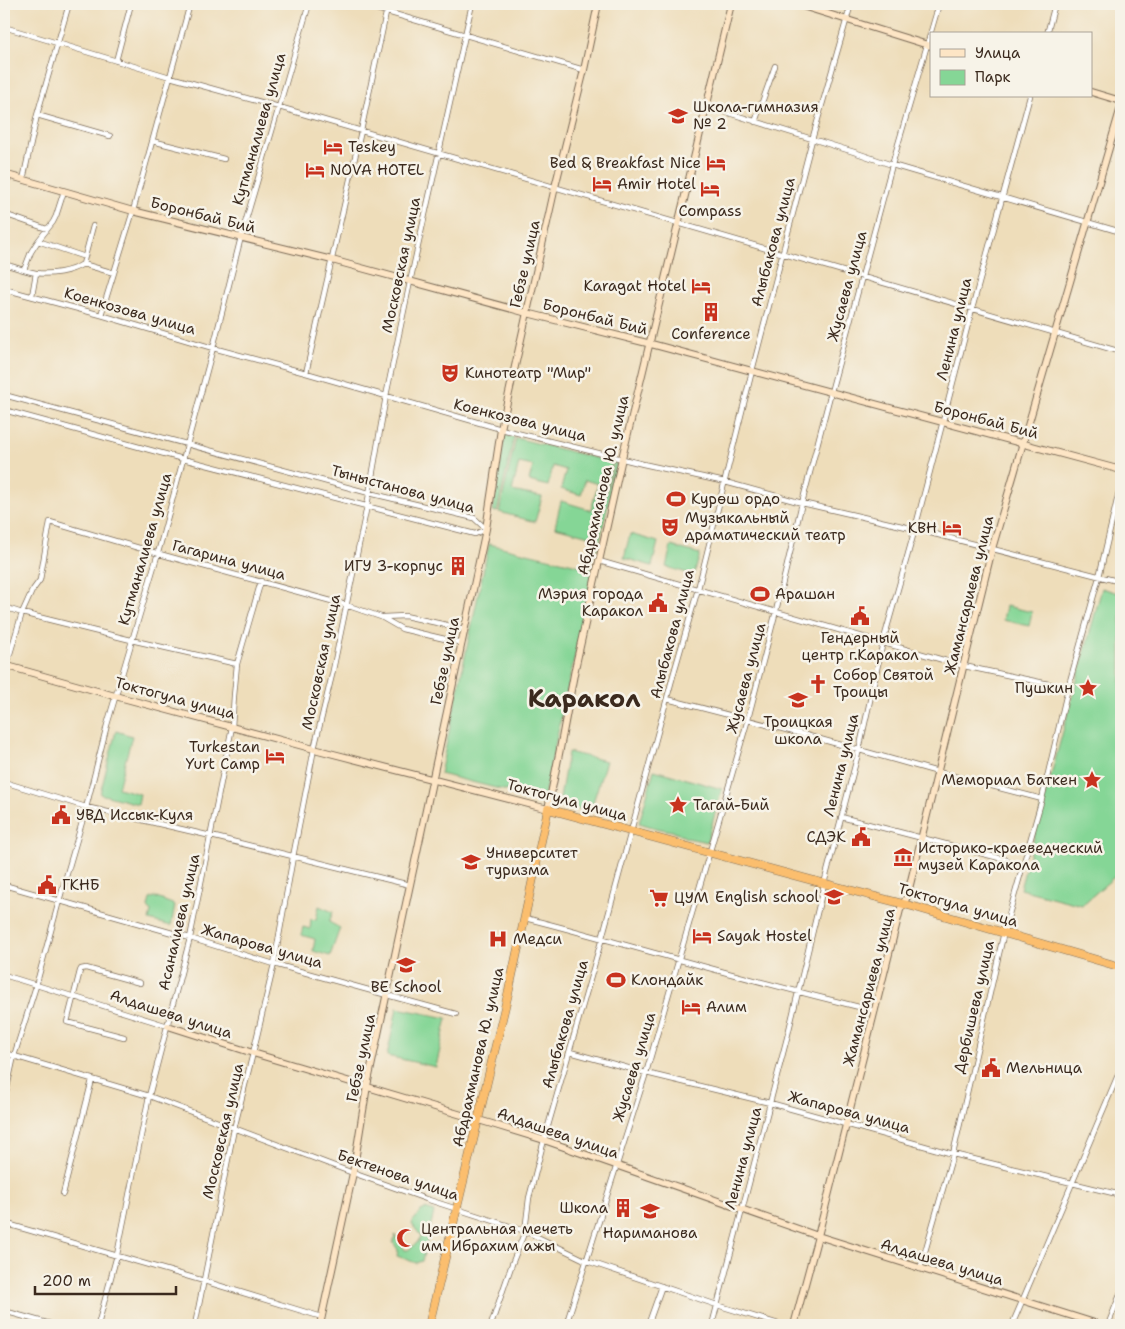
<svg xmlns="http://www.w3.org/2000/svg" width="1125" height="1329" viewBox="0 0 1125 1329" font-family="'Shantell Sans',sans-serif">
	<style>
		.green { fill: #85d696; stroke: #60805a }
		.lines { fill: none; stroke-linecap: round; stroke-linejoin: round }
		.street-casing { stroke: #7a6955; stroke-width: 6 }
		.secondary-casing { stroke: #7a6955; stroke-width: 8 }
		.highway-casing { stroke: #7a6955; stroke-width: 9 }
		.street { stroke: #fff; stroke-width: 4.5 }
		.secondary { stroke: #fde5c5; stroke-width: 6 }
		.highway { stroke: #fbbe6e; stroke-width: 8 }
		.labels { text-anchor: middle; stroke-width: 5; stroke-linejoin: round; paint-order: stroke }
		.poi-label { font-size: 15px; fill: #3b2a1e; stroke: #f7f3e8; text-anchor: start }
		.street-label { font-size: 15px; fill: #3b2a1e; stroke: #f7f3e8 }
		.town-label { font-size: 25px; font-weight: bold; fill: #3b2a1e; stroke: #f7f3e8 }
	</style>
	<rect width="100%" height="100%" fill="#f7f3e8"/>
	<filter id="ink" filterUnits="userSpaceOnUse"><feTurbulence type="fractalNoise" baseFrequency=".02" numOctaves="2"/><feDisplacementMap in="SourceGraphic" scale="10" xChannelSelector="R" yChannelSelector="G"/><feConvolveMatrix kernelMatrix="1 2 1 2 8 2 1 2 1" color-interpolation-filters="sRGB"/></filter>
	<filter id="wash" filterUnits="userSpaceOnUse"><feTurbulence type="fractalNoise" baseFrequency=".0096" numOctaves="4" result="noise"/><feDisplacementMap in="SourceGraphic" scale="20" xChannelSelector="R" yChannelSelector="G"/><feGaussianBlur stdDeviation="1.12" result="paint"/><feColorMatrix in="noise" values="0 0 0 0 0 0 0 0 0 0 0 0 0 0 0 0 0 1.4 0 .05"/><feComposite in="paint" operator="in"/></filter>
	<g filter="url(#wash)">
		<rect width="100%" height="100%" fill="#eeddba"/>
		<path class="green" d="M505,435L514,437L497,512L493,511Z
			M516,438L612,462L593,547H590L593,537L555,527L561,501L591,510L598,484L585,480L581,495L561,489L566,470L553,466L548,486L529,481L533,466L519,463L512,491L542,497L535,522L499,512Z
			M614,462L617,464L598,549L594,548Z
			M630,534L658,542L652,566L624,558Z
			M489,544L594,569L543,800L440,774Z
			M671,546L700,554L694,575L666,567Z
			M1102,588L1121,594V871L1082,905L1020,889Z
			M1006,606L1032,612L1029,626L1003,620Z
			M116,731L132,736L118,788L140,794L138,804L100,794Z
			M568,752L606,761L590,812L559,804Z
			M654,770L722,789L707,842L687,838L672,831L656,828L639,823Z
			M154,897L175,905L171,926L149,920L151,912L148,907L150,899Z
			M319,906L333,912L329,922L340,928L330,956L313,951L315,939L301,935L303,927L310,929L311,919L316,920Z
			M397,1008L447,1018L436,1067L387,1056Z
			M425,1209L434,1212L422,1261L416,1263L397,1256L398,1250L393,1242L395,1235L405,1250H408L417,1243L421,1236L411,1223L421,1211Z"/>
	</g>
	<g filter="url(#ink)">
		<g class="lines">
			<g class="street-casing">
				<path id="street" d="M360,4L584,70
					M4,27L170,77L279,107L1121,352
					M1047,34L1055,4
					M116,61L131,4
					M706,106L854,152L892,165L1121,232
					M37,115L110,136
					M755,122L775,66
					M152,141L224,159
					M23,180L37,115L69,4
					M4,214L47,229
					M93,226L83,264L114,273
					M38,241L85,257
					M4,264C14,267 25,271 36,273C51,275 70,272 83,264
					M24,270L31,252L38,241L53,222L56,216L64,191
					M4,289L101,315L213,348L306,373L501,429L643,464L725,482L802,503L915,529L1121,582
					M32,296L36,273
					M101,315L133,211L190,4
					M306,373L361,131L388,4
					M4,395L369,493L474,518L486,529L475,534L183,459L4,410
					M599,561L964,666L1068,688
					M4,607L22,613L131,640L237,664
					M383,617L405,616L465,629
					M4,674L22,613L32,591L40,580L50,522L163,555L346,605L381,617L402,629L462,643
					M667,699L802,734L938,772L1042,799
					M4,782L86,807L211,836L410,885
					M841,817L1007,860
					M4,885L190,938L274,964L456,1014
					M525,918C577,931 628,946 680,960C745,978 810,995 875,1011
					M4,975L168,1026
					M124,1037L67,1022L80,971L81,969L86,968L140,983
					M570,1052L646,1073L770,1103L953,1154L1121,1195
					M4,1053L149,1096L353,1173L426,1199L525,1231L587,1261L717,1305L782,1325
					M4,1101L14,1056L36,986L59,901L85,812L107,725L158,553L213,348L241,237L309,4
					M63,1194L92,1080
					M4,1223L204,1281L322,1317
					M920,1269L953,1154L1004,932L1042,799L1068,688L1099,577L1121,483
					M4,1311L54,1325
					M98,1325L117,1255L149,1096L190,938L232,727L234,696L237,664L261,581
					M195,1325L234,1129L253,1053L274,964L293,857L314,749L332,675L367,506L386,396L410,282L472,4
					M491,1325L512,1264L525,1231L529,1198L544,1140L602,938L673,676L698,589L752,371L812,140L851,4
					M566,1325L646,1073L748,719L776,611L802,503L831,392L892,165L939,4
					M648,1325L662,1286
					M712,1325L788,1034L826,876L859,750L883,642L915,529L972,309L1030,96
					M1012,1325L1121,1068
					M1108,1325L1121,1292"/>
			</g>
			<g class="secondary-casing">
				<path id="secondary" d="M796,4L931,46
					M1091,92L1121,101
					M4,174L133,211L332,260L527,313L655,345L1121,470
					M4,665L115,696L314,749L548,809L560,749L575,669L622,458L731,4
					M168,1026L253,1053L492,1124L544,1140L818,1236L1101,1325
					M320,1325L353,1173L367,1086L486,529L501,429L555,187L584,70L598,4
					M794,1325L818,1236L900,910L907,897L992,549L1121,107"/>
			</g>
			<g class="highway-casing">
				<path id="highway" d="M429,1325L509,990L548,809L815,881L915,907L1121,967"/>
			</g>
			<use href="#street" class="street"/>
			<use href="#secondary" class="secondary"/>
			<use href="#highway" class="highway"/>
		</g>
	</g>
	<defs>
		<g id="school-bare" transform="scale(1.5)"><path d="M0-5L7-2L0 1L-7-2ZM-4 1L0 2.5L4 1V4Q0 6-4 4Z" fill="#c8321e" stroke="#f7f3e8" stroke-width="2.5" paint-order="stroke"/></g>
		<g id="hotel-bare" transform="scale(1.5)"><path d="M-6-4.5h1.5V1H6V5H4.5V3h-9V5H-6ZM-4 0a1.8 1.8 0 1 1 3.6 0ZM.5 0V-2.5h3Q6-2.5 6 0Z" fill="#c8321e" stroke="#f7f3e8" stroke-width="2.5" paint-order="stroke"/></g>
		<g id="building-bare" transform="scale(1.5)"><path d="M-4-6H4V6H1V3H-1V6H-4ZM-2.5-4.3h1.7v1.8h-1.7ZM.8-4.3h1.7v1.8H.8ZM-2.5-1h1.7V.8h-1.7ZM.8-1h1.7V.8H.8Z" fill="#c8321e" stroke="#f7f3e8" stroke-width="2.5" paint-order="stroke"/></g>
		<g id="theatre-bare" transform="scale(1.5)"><path d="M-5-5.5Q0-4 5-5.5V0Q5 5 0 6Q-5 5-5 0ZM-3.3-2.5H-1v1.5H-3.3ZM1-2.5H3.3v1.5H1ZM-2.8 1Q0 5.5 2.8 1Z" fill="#c8321e" stroke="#f7f3e8" stroke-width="2.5" paint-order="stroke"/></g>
		<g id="stadium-bare" transform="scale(1.5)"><path d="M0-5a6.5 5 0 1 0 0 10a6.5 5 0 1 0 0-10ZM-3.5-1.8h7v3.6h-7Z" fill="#c8321e" stroke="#f7f3e8" stroke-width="2.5" paint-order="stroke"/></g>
		<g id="civic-bare" transform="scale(1.5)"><path d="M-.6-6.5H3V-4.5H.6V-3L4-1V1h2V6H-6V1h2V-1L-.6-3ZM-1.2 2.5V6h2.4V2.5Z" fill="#c8321e" stroke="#f7f3e8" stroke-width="2.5" paint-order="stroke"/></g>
		<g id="church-bare" transform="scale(1.5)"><path d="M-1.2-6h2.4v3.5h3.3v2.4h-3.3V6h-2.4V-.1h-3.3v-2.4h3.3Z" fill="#c8321e" stroke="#f7f3e8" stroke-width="2.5" paint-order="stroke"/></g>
		<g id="sight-bare" transform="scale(1.5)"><path d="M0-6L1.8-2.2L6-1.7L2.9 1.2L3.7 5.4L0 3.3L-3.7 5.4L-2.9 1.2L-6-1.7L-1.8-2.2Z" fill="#c8321e" stroke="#f7f3e8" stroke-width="2.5" paint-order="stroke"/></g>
		<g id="museum-bare" transform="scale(1.5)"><path d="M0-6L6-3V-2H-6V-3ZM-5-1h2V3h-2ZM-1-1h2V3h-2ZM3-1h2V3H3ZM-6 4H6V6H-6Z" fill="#c8321e" stroke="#f7f3e8" stroke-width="2.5" paint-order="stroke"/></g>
		<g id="university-bare" transform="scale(1.5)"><path d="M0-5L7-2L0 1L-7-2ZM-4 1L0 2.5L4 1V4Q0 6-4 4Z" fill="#c8321e" stroke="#f7f3e8" stroke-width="2.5" paint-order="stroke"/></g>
		<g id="supermarket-bare" transform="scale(1.5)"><path d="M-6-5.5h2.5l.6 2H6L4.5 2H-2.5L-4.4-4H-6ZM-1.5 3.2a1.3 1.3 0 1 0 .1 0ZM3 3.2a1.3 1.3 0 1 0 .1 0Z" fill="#c8321e" stroke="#f7f3e8" stroke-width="2.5" paint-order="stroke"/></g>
		<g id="hospital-bare" transform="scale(1.5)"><path d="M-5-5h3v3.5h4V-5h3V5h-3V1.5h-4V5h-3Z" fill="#c8321e" stroke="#f7f3e8" stroke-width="2.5" paint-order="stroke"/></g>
		<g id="mosque-bare" transform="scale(1.5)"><path d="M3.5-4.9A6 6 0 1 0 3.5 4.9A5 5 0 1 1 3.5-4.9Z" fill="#c8321e" stroke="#f7f3e8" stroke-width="2.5" paint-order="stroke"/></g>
	</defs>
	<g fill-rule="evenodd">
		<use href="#school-bare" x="678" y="116"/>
		<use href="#hotel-bare" x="333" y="147"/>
		<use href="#hotel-bare" x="716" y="163"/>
		<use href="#hotel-bare" x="315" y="170"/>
		<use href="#hotel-bare" x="602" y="184"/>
		<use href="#hotel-bare" x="710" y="189"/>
		<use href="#hotel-bare" x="701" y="286"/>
		<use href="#building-bare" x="711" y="312"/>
		<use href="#theatre-bare" x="450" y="373"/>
		<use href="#stadium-bare" x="676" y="499"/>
		<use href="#theatre-bare" x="670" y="527"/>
		<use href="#hotel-bare" x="952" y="528"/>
		<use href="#building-bare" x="458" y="566"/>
		<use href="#stadium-bare" x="760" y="594"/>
		<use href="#civic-bare" x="658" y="603"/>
		<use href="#civic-bare" x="860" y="616"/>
		<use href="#church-bare" x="818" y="684"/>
		<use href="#sight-bare" x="1088" y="688"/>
		<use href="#school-bare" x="798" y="700"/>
		<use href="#hotel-bare" x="275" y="756"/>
		<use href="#sight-bare" x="1092" y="780"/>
		<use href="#sight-bare" x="678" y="805"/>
		<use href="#civic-bare" x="61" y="815"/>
		<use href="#civic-bare" x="861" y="837"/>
		<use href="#museum-bare" x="903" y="857"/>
		<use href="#university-bare" x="471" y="862"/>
		<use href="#civic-bare" x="47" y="885"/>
		<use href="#school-bare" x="834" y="897"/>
		<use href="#supermarket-bare" x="659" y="898"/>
		<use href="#hotel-bare" x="702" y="936"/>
		<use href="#hospital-bare" x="498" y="939"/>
		<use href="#school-bare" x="406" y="965"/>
		<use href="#stadium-bare" x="616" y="980"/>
		<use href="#hotel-bare" x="691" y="1007"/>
		<use href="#civic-bare" x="991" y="1068"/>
		<use href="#building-bare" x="623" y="1208"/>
		<use href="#school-bare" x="650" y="1211"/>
		<use href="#mosque-bare" x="406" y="1238"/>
	</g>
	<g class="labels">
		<g class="poi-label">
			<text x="693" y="112">Школа-гимназия<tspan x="693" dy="17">№ 2</tspan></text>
			<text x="348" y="152">Teskey</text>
			<text x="701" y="168" text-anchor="end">Bed &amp; Breakfast Nice</text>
			<text x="330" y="175">NOVA HOTEL</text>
			<text x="617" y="189">Amir Hotel</text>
			<text x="710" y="216" text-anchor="middle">Compass</text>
			<text x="686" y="291" text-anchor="end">Karagat Hotel</text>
			<text x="711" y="339" text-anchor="middle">Conference</text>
			<text x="465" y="378">Кинотеатр "Мир"</text>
			<text x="691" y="504">Курөш ордо</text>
			<text x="685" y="523">Музыкальный<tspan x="685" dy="17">драматический театр</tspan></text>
			<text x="937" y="533" text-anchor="end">KBH</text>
			<text x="443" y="571" text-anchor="end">ИГУ 3-корпус</text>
			<text x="643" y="599" text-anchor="end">Мэрия города<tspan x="643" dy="17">Каракол</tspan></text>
			<text x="775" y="599">Арашан</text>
			<text x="860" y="643" text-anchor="middle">Гендерный<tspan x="860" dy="17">центр г.Каракол</tspan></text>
			<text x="833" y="680">Собор Святой<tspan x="833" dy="17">Троицы</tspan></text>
			<text x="1073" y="693" text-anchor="end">Пушкин</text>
			<text x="798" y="727" text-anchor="middle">Троицкая<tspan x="798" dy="17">школа</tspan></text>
			<text x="260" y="752" text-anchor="end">Turkestan<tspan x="260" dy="17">Yurt Camp</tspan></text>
			<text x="1077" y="785" text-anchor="end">Мемориал Баткен</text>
			<text x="693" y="810">Тагай-Бий</text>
			<text x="76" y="820">УВД Иссык-Куля</text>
			<text x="846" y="842" text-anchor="end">СДЭК</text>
			<text x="918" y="853">Историко-краеведческий<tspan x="918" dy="17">музей Каракола</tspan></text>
			<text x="486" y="858">Университет<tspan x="486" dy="17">туризма</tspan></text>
			<text x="62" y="890">ГКНБ</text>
			<text x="819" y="902" text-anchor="end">Еnglish school</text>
			<text x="674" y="903">ЦУМ</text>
			<text x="717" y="941">Sayak Hostel</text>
			<text x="513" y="944">Медси</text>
			<text x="631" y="985">Клондайк</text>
			<text x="406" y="992" text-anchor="middle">BE School</text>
			<text x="706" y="1012">Алим</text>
			<text x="1006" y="1073">Мельница</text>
			<text x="608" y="1213" text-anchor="end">Школа</text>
			<text x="421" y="1234">Центральная мечеть<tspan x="421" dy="17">им. Ибрахим ажы</tspan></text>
			<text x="650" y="1238" text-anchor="middle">Нариманова</text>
		</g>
		<g class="street-label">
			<text transform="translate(259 129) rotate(-74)" y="5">Кутманалиева улица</text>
			<text transform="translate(203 215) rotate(14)" y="5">Боронбай Бий</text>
			<text transform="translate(773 242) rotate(-75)" y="5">Алыбакова улица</text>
			<text transform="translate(525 264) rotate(-77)" y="5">Гебзе улица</text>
			<text transform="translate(401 265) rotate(-78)" y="5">Московская улица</text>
			<text transform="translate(847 286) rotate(-75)" y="5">Жусаева улица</text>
			<text transform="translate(130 311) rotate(16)" y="5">Коенкозова улица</text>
			<text transform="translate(595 317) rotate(14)" y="5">Боронбай Бий</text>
			<text transform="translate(954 329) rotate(-76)" y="5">Ленина улица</text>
			<text transform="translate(520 420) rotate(14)" y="5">Коенкозова улица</text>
			<text transform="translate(986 420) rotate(15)" y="5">Боронбай Бий</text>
			<text transform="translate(603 485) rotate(-77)" y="5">Абдрахманова Ю. улица</text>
			<text transform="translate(403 489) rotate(15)" y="5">Тыныстанова улица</text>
			<text transform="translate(145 549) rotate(-74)" y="5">Кутманалиева улица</text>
			<text transform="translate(229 560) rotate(15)" y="5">Гагарина улица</text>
			<text transform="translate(969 595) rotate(-76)" y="5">Жамансариева улица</text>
			<text transform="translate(672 634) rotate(-75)" y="5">Алыбакова улица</text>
			<text transform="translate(445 661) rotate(-78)" y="5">Гебзе улица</text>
			<text transform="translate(321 662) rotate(-78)" y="5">Московская улица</text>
			<text transform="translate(746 678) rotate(-75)" y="5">Жусаева улица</text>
			<text transform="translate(175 698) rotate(15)" y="5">Токтогула улица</text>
			<text transform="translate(841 765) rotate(-76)" y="5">Ленина улица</text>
			<text transform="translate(567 800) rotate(15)" y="5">Токтогула улица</text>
			<text transform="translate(958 905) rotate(16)" y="5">Токтогула улица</text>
			<text transform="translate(179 922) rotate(-77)" y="5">Асаналиева улица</text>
			<text transform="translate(262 946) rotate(16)" y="5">Жапарова улица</text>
			<text transform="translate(869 987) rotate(-75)" y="5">Жамансариева улица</text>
			<text transform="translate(974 1007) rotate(-77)" y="5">Дербишева улица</text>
			<text transform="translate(171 1014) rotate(18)" y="5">Алдашева улица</text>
			<text transform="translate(565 1024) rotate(-74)" y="5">Алыбакова улица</text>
			<text transform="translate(478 1057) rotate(-77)" y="5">Абдрахманова Ю. улица</text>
			<text transform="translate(361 1058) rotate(-78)" y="5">Гебзе улица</text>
			<text transform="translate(634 1067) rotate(-73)" y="5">Жусаева улица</text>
			<text transform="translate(849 1112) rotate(15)" y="5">Жапарова улица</text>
			<text transform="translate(223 1131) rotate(-77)" y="5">Московская улица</text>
			<text transform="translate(558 1133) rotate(19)" y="5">Алдашева улица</text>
			<text transform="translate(743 1158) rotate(-75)" y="5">Ленина улица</text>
			<text transform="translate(398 1175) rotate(19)" y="5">Бектенова улица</text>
			<text transform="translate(942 1262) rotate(17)" y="5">Алдашева улица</text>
		</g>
		<g class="town-label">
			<text x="584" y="707">Каракол</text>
		</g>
	</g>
	<rect width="1125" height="1329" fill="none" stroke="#f7f3e8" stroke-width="20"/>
	<rect x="930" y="32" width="162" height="65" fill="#f7f3e8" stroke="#aca397"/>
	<rect x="940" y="49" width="25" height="8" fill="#fde5c5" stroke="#aca397"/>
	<text x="975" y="58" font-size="15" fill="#3b2a1e">Улица</text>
	<rect x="940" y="70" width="25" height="15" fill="#85d696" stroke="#aca397"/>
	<text x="975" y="82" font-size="15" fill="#3b2a1e">Парк</text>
	<path d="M35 1286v8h141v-8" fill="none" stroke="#3b2a1e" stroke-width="2.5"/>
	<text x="42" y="1286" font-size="15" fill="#3b2a1e" stroke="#f7f3e8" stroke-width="4" paint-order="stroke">200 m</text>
</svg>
